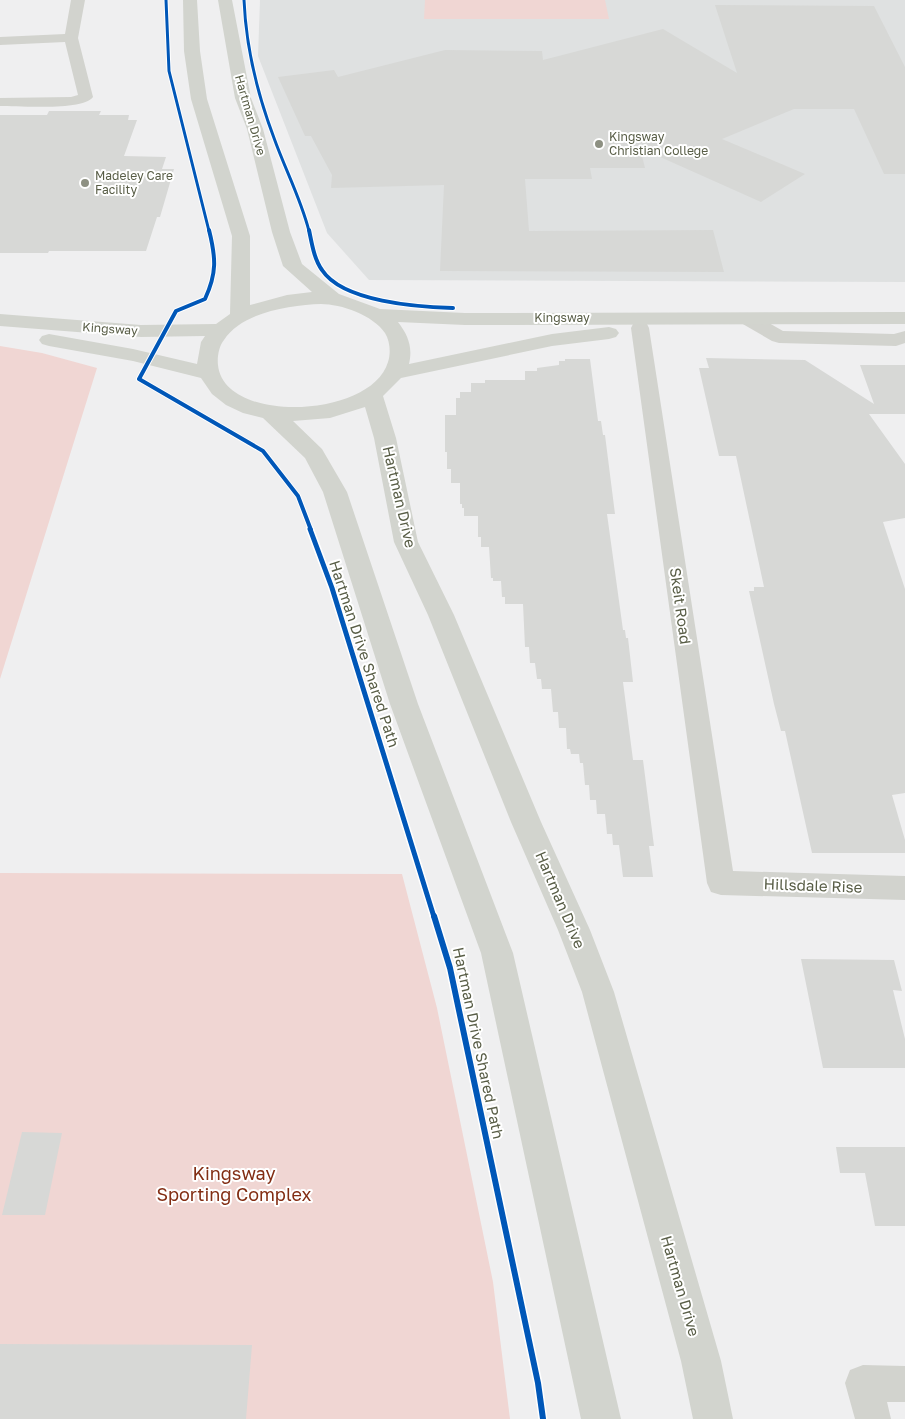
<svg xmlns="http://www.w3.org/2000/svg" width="905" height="1419" viewBox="0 0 905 1419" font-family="'Golos Text',sans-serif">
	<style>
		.education { fill: #dfe1e1 }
		.green { fill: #f0d6d3 }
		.building { fill: #d7d8d6 }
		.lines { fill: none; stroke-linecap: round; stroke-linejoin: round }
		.minor { fill: #d2d3ce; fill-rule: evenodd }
		.secondary { fill: #d2d4ce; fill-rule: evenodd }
		.cycleway-far3-casing { stroke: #fff; stroke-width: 5 }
		.cycleway-far2-casing { stroke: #fff; stroke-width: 6 }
		.cycleway-far1-casing { stroke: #fff; stroke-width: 8 }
		.cycleway-casing { stroke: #fff; stroke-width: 9 }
		.cycleway-far3 { stroke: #0057b8; stroke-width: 3 }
		.cycleway-far2 { stroke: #0057b8; stroke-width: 4 }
		.cycleway-far1 { stroke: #0057b8; stroke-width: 5 }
		.cycleway { stroke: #0057b8; stroke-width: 6 }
		.poi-dot { fill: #8d9082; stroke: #fff; stroke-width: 2 }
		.labels { text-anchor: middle; stroke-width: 4; stroke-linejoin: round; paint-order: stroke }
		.far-street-label { font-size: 12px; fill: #585d46; stroke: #fff }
		.far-poi-label { font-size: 12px; fill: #585d46; stroke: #fff; text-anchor: start }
		.street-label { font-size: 15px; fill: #585d46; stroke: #fff }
		.near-park-label { font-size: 18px; fill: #822d13; stroke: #fff }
	</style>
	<rect width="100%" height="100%" fill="#efeff0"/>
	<path class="education" d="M260,0H905V282L369,280L327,233L258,56Z"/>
	<path class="green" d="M425,0H605L609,19H424Z
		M0,346L42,353L97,368L0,679Z
		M0,873L402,874L437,1008L493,1282L510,1419H0Z"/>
	<path class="building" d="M715,5L874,6L905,67V174H884L854,109H794L722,139L805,174L761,202L640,148L645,168H590L592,179H525L529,231L713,230L724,272L440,271L444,185L331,188L332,175L311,136H305L278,77L334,70L338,77L445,50L542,51L543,60L663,29L737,73Z
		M49,111H101L99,115H129L128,120H137L124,156L166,157L162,169H174L160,217H157L146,251H49L48,253H0V115H47Z
		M706,358L805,360L874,404L860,365H905V414H869L905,464V518L883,522L905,589V793L892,795L905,840V853H812L785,731H781L774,704L749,591H754V587H764L736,456H719L699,368H709Z
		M565,359H590L598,421H601L603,435H605L615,514H607L623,630H625L626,638H628L633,682H623L633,760H643L654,846H649L653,877H623L619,845H613L612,834H607L605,814H597L596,800H590L589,785H585L583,763H580L579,754H571L570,749H567L566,728H559L558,712H553L551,689H542L541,679H537L535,663H530L529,647H525L523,604H505V597H502L501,581H493V578H491L489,547H481V537H478V516H464V508H462V504H460V483H451V469H447V452H445V415H456V398H460V392H471V383H485V380H525V371H537V368L559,365V361H565Z
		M801,959L894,960L902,991L893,990L905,1039V1068H823Z
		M22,1132L62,1133L45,1215H2Z
		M836,1147H905V1226H875L865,1173H840Z
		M0,1344L252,1345L246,1419H0Z"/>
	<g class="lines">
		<path class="minor" d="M71,0H85L78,38L93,97C83,111 18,106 0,106V98L71,97L78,95L65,42L0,45V37L65,34Z
			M748,313L755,315L783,331L894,334L905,331V343L896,346L779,343L772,341L741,323L739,319L741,315Z
			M640,322L647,324L649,328L733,871L905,876V900L721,895L711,892L707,883L631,328L633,324Z
			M863,1365L905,1366V1402H887L891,1419H855L845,1383L850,1370Z"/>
		<path class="secondary" d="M183,0H197L200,51L207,99L250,236V305L287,295L312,292L283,266L272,232L247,129L235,98L218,0H232L251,98L263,129L290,232L302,264L339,294L380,309L465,313L905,312V324L465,325L398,322C408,335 413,347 409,364L552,334L609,327L616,329L619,333L616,337L609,339L552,346L401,378L383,396L396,438L418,542L454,615L541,822L590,930L614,992L721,1361L733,1419H693L681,1361L582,992L558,930L511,822L428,615L394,542L374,438L365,407L330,418L293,421L322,449L347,492L418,704L513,953L621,1419H581L481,953L390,704L323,492L305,458L263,418L243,413L226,405L212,394L201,378L133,361L49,346L42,344L39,340L42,336L49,334L133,349L197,364L201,342L205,336L141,337L0,326V314L141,325L216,324L230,314L232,236L191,99L184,51ZM321,304C341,304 373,315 385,333C390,341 391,353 388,362C372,418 224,425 218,365C217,357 219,346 224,340C242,312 291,305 321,304Z"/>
		<g class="cycleway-far3-casing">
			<path id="cycleway-far3" d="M166,0L169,71L209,231
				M244,0C246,48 257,93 274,138C285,169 301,199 309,231"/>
		</g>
		<g class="cycleway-far2-casing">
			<path id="cycleway-far2" d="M209,230C216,258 217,273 205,299L176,311L139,379L263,451L298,496L311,530
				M309,230C312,244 314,259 322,270C343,302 418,307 453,308"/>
		</g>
		<g class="cycleway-far1-casing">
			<path id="cycleway-far1" d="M310,529L332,588L434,917"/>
		</g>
		<g class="cycleway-casing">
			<path id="cycleway" d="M434,916L450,968L538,1383L543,1419"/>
		</g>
		<use href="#cycleway-far3" class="cycleway-far3"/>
		<use href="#cycleway-far2" class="cycleway-far2"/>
		<use href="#cycleway-far1" class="cycleway-far1"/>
		<use href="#cycleway" class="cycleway"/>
	</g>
	<g class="poi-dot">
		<circle cx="599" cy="144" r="5"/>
		<circle cx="85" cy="183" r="5"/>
	</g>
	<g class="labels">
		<g class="far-street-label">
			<text transform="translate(250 115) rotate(74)" y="4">Hartman Drive</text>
			<text x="562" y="322">Kingsway</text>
			<text transform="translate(110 329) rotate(4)" y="4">Kingsway</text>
		</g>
		<g class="far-poi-label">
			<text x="609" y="141">Kingsway<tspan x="609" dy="14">Christian College</tspan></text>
			<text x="95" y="180">Madeley Care<tspan x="95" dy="14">Facility</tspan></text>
		</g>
		<g class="street-label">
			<text transform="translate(399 497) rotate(77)" y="5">Hartman Drive</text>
			<text transform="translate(680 606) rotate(82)" y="5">Skeit Road</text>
			<text transform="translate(364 654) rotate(72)" y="5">Hartman Drive Shared Path</text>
			<text transform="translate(813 886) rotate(2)" y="5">Hillsdale Rise</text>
			<text transform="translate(560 900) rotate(67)" y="5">Hartman Drive</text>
			<text transform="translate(478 1043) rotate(78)" y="5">Hartman Drive Shared Path</text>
			<text transform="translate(680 1286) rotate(74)" y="5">Hartman Drive</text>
		</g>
		<g class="near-park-label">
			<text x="234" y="1180">Kingsway<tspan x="234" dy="21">Sporting Complex</tspan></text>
		</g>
	</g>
</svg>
